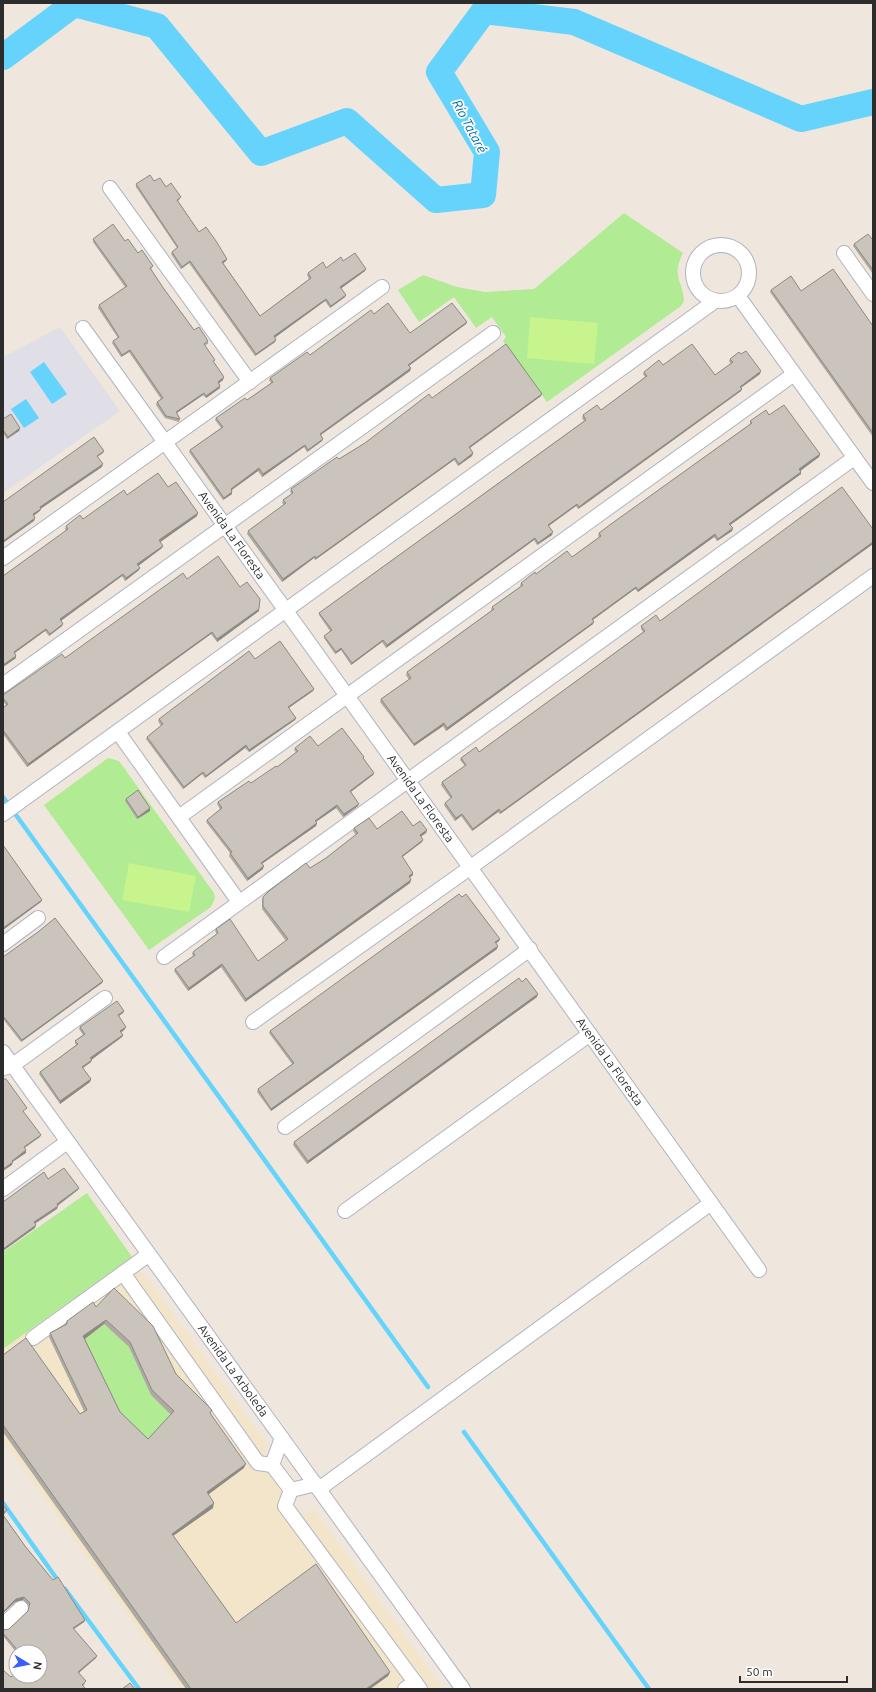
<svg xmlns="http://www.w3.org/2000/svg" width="876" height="1692" viewBox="0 0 876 1692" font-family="Ubuntu,sans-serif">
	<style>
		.industrial { fill: #e0dee7 }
		.education { fill: #f2e5ca }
		.green { fill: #b1eb93 }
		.pitch { fill: #c8f48e }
		.water { fill: #65d3fc }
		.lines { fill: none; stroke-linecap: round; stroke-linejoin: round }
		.stream { stroke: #65d3fc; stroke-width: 4.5 }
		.river { stroke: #65d3fc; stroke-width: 26 }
		.minor-casing { stroke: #b1b3c1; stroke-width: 16 }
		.minor { stroke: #fff; stroke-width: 14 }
		.wall { fill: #aea9a2; fill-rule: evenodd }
		.shaded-wall { fill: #8d8984 }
		.building { fill: #cac4bc; stroke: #8d8984; fill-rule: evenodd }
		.labels { text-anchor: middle; stroke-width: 3.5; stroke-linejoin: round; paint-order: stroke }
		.street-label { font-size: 12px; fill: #2c2c2c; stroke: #fff }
		.water-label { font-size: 13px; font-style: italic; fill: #006fab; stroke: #fff }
	</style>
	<rect width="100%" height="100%" fill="#efe7dd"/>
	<path class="industrial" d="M60,327L120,411L3,493V357Z"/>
	<path class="education" d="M132,1257L267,1444L263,1460L302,1515L313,1508L443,1689H181L3,1441V1349Z"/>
	<path class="green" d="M624,213L683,253C671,278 683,280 684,301L681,306L547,402L503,341L506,337L492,317L476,328L454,297L419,322L398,290L423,275L457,287L485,292L534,289Z
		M108,758L119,761L214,893L215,898L211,907L149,950L44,805Z
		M87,1193L132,1257L3,1349V1252Z
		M104,1324L129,1347L151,1395L172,1416L146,1443L118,1416L82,1341Z"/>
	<path class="pitch" d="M530,317L598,323L594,364L527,358Z
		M129,863L196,876L189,912L122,900Z"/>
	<path class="water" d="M44,362L67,394L52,404L30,372Z
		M26,399L39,418L24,428L11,409Z"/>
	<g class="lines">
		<path class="stream" d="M3,797L428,1387
			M464,1432L649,1689
			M3,1503L59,1582
			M65,1589L139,1689"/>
		<path class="river" d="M3,57L74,4L157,26L261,153L347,121L436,200L483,195L487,152L439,72L484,11L574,22L801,119L873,102"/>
		<g class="minor-casing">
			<g id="minor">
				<path d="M110,188L250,382"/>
				<circle cx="721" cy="273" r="28"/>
				<path d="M844,253L873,294"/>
				<path d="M738,296L873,483"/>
				<path id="s1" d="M83,328L759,1270"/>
				<path d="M3,558L382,287"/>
				<path d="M3,685L493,333"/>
				<path d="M118,732L239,902"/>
				<path d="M3,814L715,301"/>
				<path d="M179,817L794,374"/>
				<path d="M3,944L38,918"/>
				<path d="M164,957L854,458"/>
				<path d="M253,1022L471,867L873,576"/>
				<path id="s2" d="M3,1052L463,1689"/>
				<path d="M4,1068L13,1065L105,998"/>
				<path d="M285,1127L530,949"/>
				<path d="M3,1189L67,1142"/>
				<path d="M345,1211L590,1034"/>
				<path d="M123,1273L258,1463L272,1465"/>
				<path d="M33,1338L148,1255"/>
				<path d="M282,1438L272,1465L291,1490L316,1484"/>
				<path d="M319,1489L711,1203"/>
				<path d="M291,1490L285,1506L420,1689"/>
				<path d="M3,1625L21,1608"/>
				<path d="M405,1689L415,1682"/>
			</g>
		</g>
		<use href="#minor" class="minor"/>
	</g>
	<path class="wall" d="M154,181L166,187L180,199L178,201L199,232L226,261L223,263L260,316L309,279L307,275L308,273L326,268L343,261L365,271L341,288L345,297L330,308L325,301L274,338L275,342L255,356L189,263L181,269L171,254L172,252L177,248L136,187V184Z
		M93,239L125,241L138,253L153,266L151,269L164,289L194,330L208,341V344L205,345L223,380L219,383L220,386V388L206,398L203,395L177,413L180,419L179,422L165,418L156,405L157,402L161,399L129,352L121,357L112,343L113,341L118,338L98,308L99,305L125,287L93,242Z
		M873,240V274L853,246L854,244Z
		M771,290L801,291L873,326V437L770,292Z
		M374,314L410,333L467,322L466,324L409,366L411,368L410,371L321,435L323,439L322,441L307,452L304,447L262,477L258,471L232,490V494L223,500L189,452L190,450L221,428L215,420L216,418L247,400L271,383L269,380L270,378L310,355Z
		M741,354L760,374L741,388L742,389L741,391L587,503L578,509L576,506L549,526L552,535L537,545L534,540L386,648L382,642L351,665L341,650L335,654L324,638V636L330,631L319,615V613L584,421L582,418L583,415L601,410L645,377L643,374L644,372L663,365L715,375L731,364L729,361L730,359Z
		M541,396L470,448L473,453L472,456L458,466L454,460L315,560L314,558L282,582L247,534L248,531L284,505L282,503L283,500L292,494L290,492L291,489L365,443L432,398Z
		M769,415L820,454L819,457L800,470L801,472V474L730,525L733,528L732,531L717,541L714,537L638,592L635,589L593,620V624L446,731L443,726L414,746L380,702L381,699L409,680L406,675L407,672L492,610H491L492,607L521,586L520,585L521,583L536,574L572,557L599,537L598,536L599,533L750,424V421Z
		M3,419L20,428L19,431L7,439L3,433Z
		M168,487L197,516L160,542L162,548L138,565L139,570L125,581L122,576L61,621L62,626L49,636L45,631L15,653L16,656V658L3,667V576L66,531L65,529L66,526L83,519L127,495Z
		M873,529V544L500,814L498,812L472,831L461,816L455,821L444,805L445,803L451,799L441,785L442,782L465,766L460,760L461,758L479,752L643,632L641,629V626L660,621Z
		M187,579L240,587L259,611L217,642L211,634L27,767L3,734V708L6,705L3,701V695L65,658Z
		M255,659L313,691L289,708L296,718L295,720L249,752L245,748L205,778L202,774L183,789L146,739L147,737L161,726L158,721L159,719Z
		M318,746L364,759L374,773L373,775L351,792L358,806L343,817L336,808L316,822L317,823L316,826L262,864L263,869L247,881L229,856L230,853L206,822L207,820L220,809L217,804L218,802L251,783L277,767L296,752L294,750L295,748Z
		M126,799L150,808V811L137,819L125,801Z
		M413,826L427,830L426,833L421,836L422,842L402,857L413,873V875L409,878L411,880L410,883L245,1002L221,967L188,991L174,971L175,969L193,956L192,954L193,952L217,934L215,931L216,929L258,961L286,941L262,909V900L263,897L326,858L356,835L353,831L354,828L377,829Z
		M462,897L500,939L499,941L496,943L497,949L271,1111L257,1092L258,1089L292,1064L269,1033L270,1031Z
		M3,957L103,981L102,983L21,1042L3,1019Z
		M522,982L537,997L307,1164L293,1145L294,1142Z
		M124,1011L123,1013L119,1016L125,1029L121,1033L123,1035L122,1037L91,1059V1062L83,1068L91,1079L90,1082L60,1104L39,1074L40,1072L76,1045L75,1043V1041L83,1035L79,1029L80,1027Z
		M96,1307L176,1374L211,1414L244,1468L208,1494L213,1508L173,1536L236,1623L390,1672L388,1676L370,1689H186L3,1432V1355L80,1414L84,1411L49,1337L50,1333L65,1324L67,1321ZM104,1324L129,1347L151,1395L171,1415L148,1439L120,1412L85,1339Z
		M3,1505L6,1513L3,1515L25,1546L85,1620L84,1622L74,1629L96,1658L79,1673L85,1684L83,1686L11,1677L40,1652H16L3,1636V1630L9,1629L28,1612L29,1606L23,1600L15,1602L3,1613Z"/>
	<path class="shaded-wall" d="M227,259L226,261L221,265L222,262Z
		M190,261L189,263L181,269L182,267Z
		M366,269L365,271L339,290L340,287Z
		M346,295L345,297L330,308L331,306Z
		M326,299L325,301L273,339L274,336Z
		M467,322L466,324L407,367L408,365Z
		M276,340L275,342L255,356L256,354Z
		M130,350L129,352L121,357L122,355Z
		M411,368L410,371L319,436L320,434Z
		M761,371L760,374L739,389L740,387Z
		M224,377L223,380L217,385L218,382Z
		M220,386V388L206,398V396Z
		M742,389L741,391L578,509L579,507Z
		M204,393L203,395L175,414L176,412Z
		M542,394L541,396L468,449L469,447Z
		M20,428L19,431L7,439L8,437Z
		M323,439L322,441L307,452L308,450Z
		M305,445L304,447L262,477L263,474Z
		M104,451L103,453L96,458L97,456Z
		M473,453L472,456L458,466L459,464Z
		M820,454L819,457L799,472V469Z
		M455,458L454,460L315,560L316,558Z
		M103,464L102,467L39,510L40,507Z
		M259,468L258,471L230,491L231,489Z
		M801,472V474L729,526V524Z
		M232,492V494L223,500L224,498Z
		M577,504L576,506L547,527L548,525Z
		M41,509L40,511L32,517L33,514Z
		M198,513L197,516L159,543V540Z
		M35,518L34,521L3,543V541Z
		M733,528L732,531L717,541L718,539Z
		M553,532L552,535L537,545L538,543Z
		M715,534L714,537L638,592V590Z
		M535,538L534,540L386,648L387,645Z
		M873,542V544L500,814L501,812Z
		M163,546L162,548L137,567V564Z
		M315,556L314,558L282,582L283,579Z
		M140,568L139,570L125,581L126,578Z
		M123,574L122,576L59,622L60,619Z
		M636,587L635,589L591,621L592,619Z
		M259,609V611L217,642V639Z
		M594,622L593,624L446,731L447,728Z
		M63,624L62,626L49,636L50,634Z
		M46,629L45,631L13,654L14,652Z
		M212,632L211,634L27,767L28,764Z
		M383,640L382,642L351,665L352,663Z
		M341,648V650L335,654L336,652Z
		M16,656V658L3,667V665Z
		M314,689L313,691L287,709L288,707Z
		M296,718L295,720L249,752V750Z
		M444,723L443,726L414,746V744Z
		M246,745L245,748L205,778L206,776Z
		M203,772L202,774L183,789L184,787Z
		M374,773L373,775L349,793L350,791Z
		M359,804L358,806L343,817L344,814Z
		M337,805L336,808L314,823L315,821Z
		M150,808V811L137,819L138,817Z
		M499,809L498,812L472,831L473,829Z
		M462,814L461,816L455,821L456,818Z
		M317,823L316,826L260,865L261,863Z
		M427,830L426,833L419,838L420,835Z
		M423,840L422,842L401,858L402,856Z
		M264,866L263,869L247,881L248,878Z
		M413,873V875L408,879L409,876Z
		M411,880L410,883L245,1002L246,999Z
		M42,900L41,902L3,930V928Z
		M500,939L499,941L494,945L495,942Z
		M498,946L497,949L271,1111V1109Z
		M222,964L221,967L188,991L189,988Z
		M103,981L102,983L21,1042L22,1040Z
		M538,994L537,997L307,1164L308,1161Z
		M124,1011L123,1013L117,1017L118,1015Z
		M126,1027L125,1029L119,1034L120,1031Z
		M123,1035L122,1037L90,1061V1058Z
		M92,1060L91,1062L81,1069L82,1067Z
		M91,1079L90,1082L60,1104V1101Z
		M41,1135L40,1137L23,1149L24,1147Z
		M26,1150V1153L11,1163L12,1161Z
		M13,1162L12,1165L3,1171V1169Z
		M79,1188L78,1190L56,1207L57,1204Z
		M58,1206L57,1209L33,1225L34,1222Z
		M36,1225L35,1228L3,1251V1249Z
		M106,1320L104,1324L82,1341L83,1336Z
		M246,1464L244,1468L205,1497L207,1492Z
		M214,1503L213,1508L170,1538L172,1534Z
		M24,1597L23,1600L15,1602L3,1613V1612L16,1599Z
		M85,1620L84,1622L72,1630L73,1628Z
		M97,1656L96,1658L77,1674L78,1672Z
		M390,1672L388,1676L370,1689H366Z"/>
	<path class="building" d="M150,175L154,181L160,178L166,187L171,183L181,197L177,200L199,232L206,227L216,241L227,259L222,262L260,316L311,278L308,273L323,262L326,268L341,257L343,261L355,253L366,269L340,287L346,295L331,306L326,299L274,336L276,340L256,354L190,261L182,267L172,252L178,247L136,184Z
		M113,224L125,241L128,239L138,253L142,250L153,266L150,268L164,289L194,330L199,327L208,341L204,344L215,360L213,361L224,377L218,382L220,386L206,396L204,393L176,412L180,419L166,416L157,402L163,398L130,350L122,355L113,341L119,337L99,305L127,286L93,239Z
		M868,234L873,240V270L854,244Z
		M833,269L873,326V433L771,290L791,276L801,291Z
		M388,303L410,333L452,303L467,322L408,365L411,368L320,434L323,439L308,450L305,445L263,474L259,468L231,489L232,492L224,498L190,450L223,427L216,418L245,398L247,400L273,382L270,378L307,352L310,355L371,310L374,314Z
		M506,344L542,394L469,447L473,453L459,464L455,458L316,558L315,556L283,579L248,531L286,503L283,500L293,493L291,489L337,457L339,459L365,443L429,394L432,398Z
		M692,344L715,375L733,362L730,359L739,352L741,354L746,351L761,371L740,387L742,389L588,500L579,507L577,504L548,525L553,532L538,543L535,538L387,645L383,640L352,663L341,648L336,652L324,636L332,630L319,613L586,420L583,415L597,405L601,410L647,376L644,372L659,360L663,365Z
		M784,405L820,454L799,469L801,472L729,524L733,528L718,539L715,534L638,590L636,587L592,619L594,622L447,728L444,723L414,744L381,699L411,678L407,672L494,609L492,607L523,585L521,583L535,572L536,574L567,551L572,557L601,536L599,533L611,524L752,423L750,421L766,410L769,415Z
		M11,414L20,428L8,437L3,430V419Z
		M94,437L104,451L97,456L103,464L40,507L41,509L33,514L35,518L3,541V502Z
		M158,473L168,487L176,482L198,513L159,540L163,546L137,564L140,568L126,578L123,574L60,619L63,624L50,634L46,629L14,652L16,656L3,665V576L68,529L66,526L80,515L83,519L124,490L127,495Z
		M842,487L873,529V542L501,812L499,809L473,829L462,814L456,818L445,803L452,797L442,782L466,765L461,758L476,747L479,752L645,631L641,626L656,615L660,621Z
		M218,556L240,587L247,582L260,599L259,609L217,639L212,632L28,764L3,730V708L8,704L3,698V695L62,654L65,658L183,573L187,579Z
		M280,641L314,689L288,707L296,718L249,750L246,745L206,776L203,772L184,787L147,737L163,724L159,719L249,651L255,659Z
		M342,728L364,757L363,758L374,773L350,791L359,804L344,814L337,805L315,821L317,823L261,863L264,866L248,878L230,853L232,852L207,820L222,808L218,802L249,781L251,783L276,766L277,767L298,751L295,748L310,736L318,746Z
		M138,790L150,808L138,817L126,799Z
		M402,811L413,826L420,821L427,830L420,835L423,840L402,856L413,873L409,876L411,880L246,999L222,964L189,988L175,969L195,955L193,952L218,933L216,929L230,919L258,961L288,939L263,906V897L269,891L306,863L310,868L326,858L358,833L354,828L369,818L377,829Z
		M3,845L42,900L3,928Z
		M459,894L462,897L466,894L500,939L495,942L498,946L271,1109L258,1089L294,1063L270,1031Z
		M55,918L103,981L22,1040L3,1016V957L38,932Z
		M519,978L522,982L526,978L538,994L308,1161L294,1142Z
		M117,1001L124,1011L118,1015L126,1027L120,1031L123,1035L90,1058L92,1060L82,1067L91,1079L60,1101L40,1072L78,1044L75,1041L85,1034L80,1027Z
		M3,1079H6L27,1108L23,1111L41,1135L24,1147L26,1150L12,1161L13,1162L3,1169Z
		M64,1168L79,1188L57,1204L58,1206L34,1222L36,1225L3,1249V1202L44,1172L48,1179Z
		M114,1288L153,1326L176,1374L212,1410L210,1413L246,1464L207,1492L214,1503L172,1534L236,1623L316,1564L390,1672L366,1689H191L3,1425V1355L26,1338L80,1414L87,1410L50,1333L67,1324V1321L93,1302L96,1307ZM106,1320L130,1342L152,1390L174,1411L148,1439L120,1412L83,1336Z
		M3,1505L7,1510L3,1513Z
		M3,1515L25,1546L53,1580L58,1577L85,1620L73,1628L97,1656L78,1672L86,1681L82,1685L86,1689H3V1670L11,1677L16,1673V1676H40V1652H19L3,1633V1630L9,1629L28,1611L30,1603L24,1597L16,1599L3,1612Z
		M130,1683L135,1689H122Z"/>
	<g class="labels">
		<g class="street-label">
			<text dy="4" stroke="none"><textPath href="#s1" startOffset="255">Avenida La Floresta</textPath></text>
			<text dy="4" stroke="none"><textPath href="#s1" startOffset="579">Avenida La Floresta</textPath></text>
			<text dy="4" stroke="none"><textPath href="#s1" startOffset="903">Avenida La Floresta</textPath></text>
			<text dy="4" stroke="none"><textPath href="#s2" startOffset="393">Avenida La Arboleda</textPath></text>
		</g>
		<g class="water-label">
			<text transform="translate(470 126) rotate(62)" y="5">Río Tataré</text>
		</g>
	</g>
	<rect width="876" height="1692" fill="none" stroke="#2c2c2c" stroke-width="8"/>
	<g transform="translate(28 1664) rotate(100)"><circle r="19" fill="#ffffff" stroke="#ababab"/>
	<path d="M0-3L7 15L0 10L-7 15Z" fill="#395dff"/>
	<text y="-6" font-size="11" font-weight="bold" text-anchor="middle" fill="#2c2c2c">N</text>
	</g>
	<path d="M740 1676v6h107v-6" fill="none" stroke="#2c2c2c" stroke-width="2"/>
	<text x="746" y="1676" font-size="12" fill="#2c2c2c" stroke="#ffffff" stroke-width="3" paint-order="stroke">50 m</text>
</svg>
